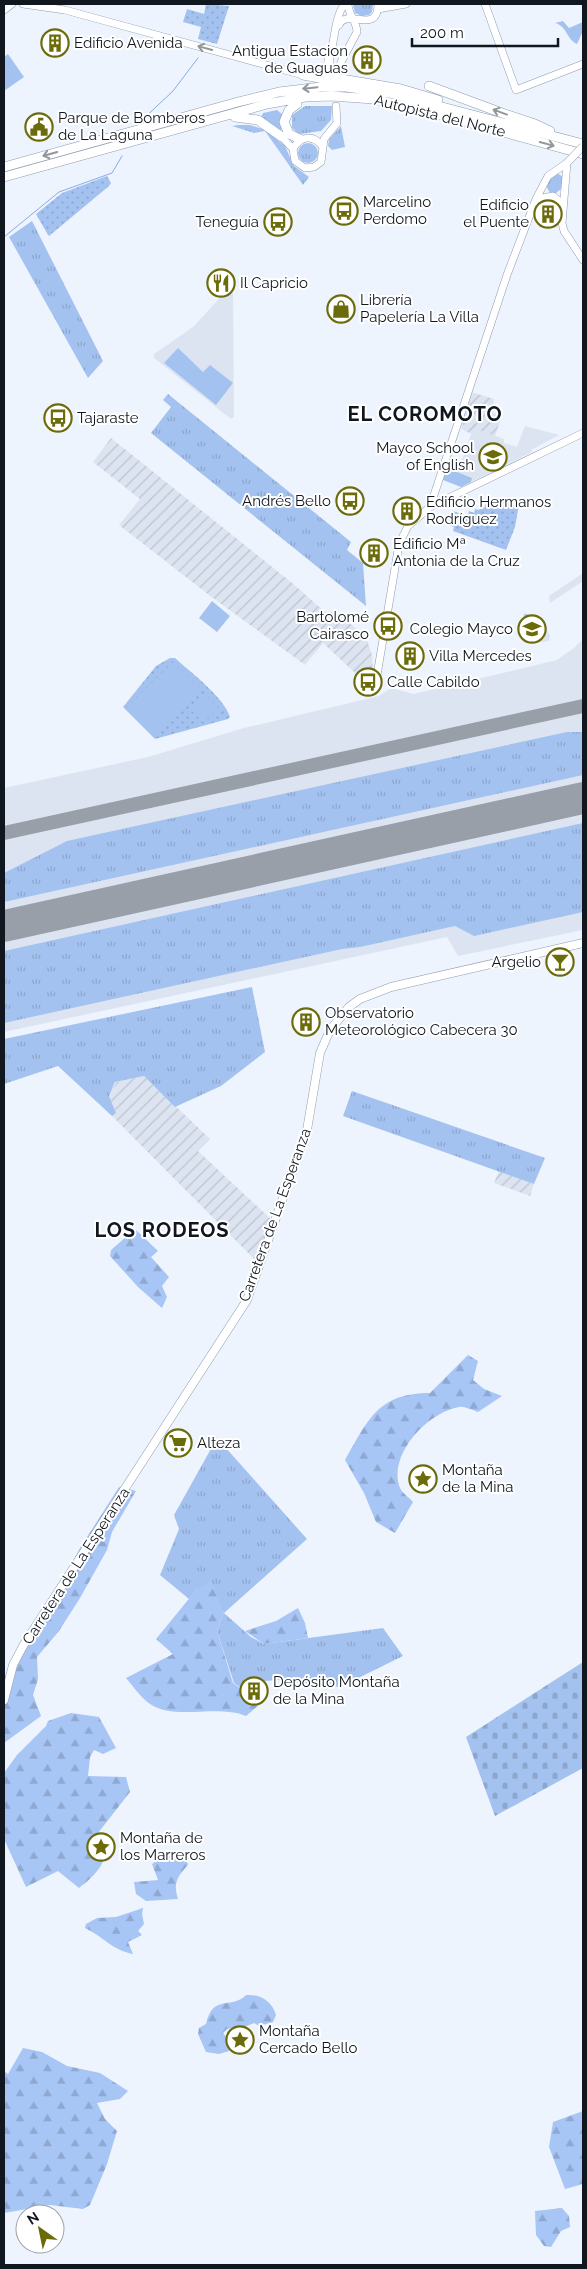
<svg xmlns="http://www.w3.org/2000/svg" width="587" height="2269" viewBox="0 0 587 2269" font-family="Raleway,sans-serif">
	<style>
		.built { fill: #dde4f1 }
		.industrial { fill: url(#industrial-furrows) }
		.grass { fill: url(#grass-tufts) }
		.forest { fill: url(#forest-firs) }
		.cemetery { fill: url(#cemetery-stones) }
		.park { fill: url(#park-dots) }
		.garden { fill: #a4c2f0 }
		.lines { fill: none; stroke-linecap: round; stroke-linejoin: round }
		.stream { stroke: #87abe5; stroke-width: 1 }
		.taxiway { stroke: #999fa8; stroke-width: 14 }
		.runway { stroke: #999fa8; stroke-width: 32 }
		.secondary-casing { stroke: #8e9cb2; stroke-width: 8 }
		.primary-casing { stroke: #8e9cb2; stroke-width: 9 }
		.highway-casing { stroke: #8e9cb2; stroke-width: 10 }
		.secondary { stroke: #fff; stroke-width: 7 }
		.primary { stroke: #fff; stroke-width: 8 }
		.highway { stroke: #fff; stroke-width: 9 }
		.secondary-bridge-casing { stroke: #8e9cb2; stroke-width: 8; stroke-linecap: butt }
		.secondary-bridge { stroke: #fff; stroke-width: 7 }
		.oneway { stroke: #94979a }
		.labels { text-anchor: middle; stroke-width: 4; stroke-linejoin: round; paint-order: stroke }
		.poi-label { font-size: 15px; fill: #11171f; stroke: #fff; text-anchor: start }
		.street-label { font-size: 15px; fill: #11171f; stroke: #fff }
		.district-label { font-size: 20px; font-weight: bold; letter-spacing: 1px; fill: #11171f; stroke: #fff }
	</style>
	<defs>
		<pattern id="industrial-furrows" width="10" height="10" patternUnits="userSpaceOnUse" patternTransform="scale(1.25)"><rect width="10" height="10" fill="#dde4f1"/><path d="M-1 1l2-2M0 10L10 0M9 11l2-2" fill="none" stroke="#bdc3ce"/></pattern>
		<pattern id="grass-tufts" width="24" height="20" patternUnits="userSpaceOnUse" patternTransform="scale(1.25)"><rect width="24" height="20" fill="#a4c2f0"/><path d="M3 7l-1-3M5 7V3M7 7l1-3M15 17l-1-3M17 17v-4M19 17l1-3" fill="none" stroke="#8ca6cd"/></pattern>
		<pattern id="forest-firs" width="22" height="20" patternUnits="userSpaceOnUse" patternTransform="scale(1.25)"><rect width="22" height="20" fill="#a7c5f5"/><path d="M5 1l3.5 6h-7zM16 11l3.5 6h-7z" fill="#8fa8d2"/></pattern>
		<pattern id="cemetery-stones" width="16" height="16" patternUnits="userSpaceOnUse" patternTransform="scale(1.25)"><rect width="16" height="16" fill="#a4c2f0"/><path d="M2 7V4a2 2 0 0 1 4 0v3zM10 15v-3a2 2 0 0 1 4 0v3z" fill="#8ca6cd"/></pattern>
		<pattern id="park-dots" width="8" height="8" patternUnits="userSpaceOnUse" patternTransform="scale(1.25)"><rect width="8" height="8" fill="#a4c2f0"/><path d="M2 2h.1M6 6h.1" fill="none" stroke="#8ca6cd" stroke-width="1.8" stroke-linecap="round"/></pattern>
	</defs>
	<rect width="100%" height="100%" fill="#eef4fe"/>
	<path class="built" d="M229,288L233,290L234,417L231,419L154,358V354L193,327Z
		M525,426L559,435L531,450L532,452L461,487L447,468L458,472L471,434L476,436L478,430L504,439V443L517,447Z
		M583,573V581L550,603L549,596Z
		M524,613L542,619L550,636L549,641L543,642L517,634Z
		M583,639V930L458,956L447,937L4,1032V788L148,757L244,728L379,696L391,688L414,694L557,660L574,648Z"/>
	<path class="industrial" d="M471,392L494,399L493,413L502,416L495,436L478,430L476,436L461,429L463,425L461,422Z
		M111,438L291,582L325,612L335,611L366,637L372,655L373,675L368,685L323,643L305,665L209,595L119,525L140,499L93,462Z
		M144,1076L210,1139L198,1151L273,1221L255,1260L112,1116L116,1113L109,1096L116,1082Z
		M499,1171L534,1184L530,1196L494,1183Z"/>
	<path class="grass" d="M353,4H373L372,12L369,15L362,16L355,13Z
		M305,106H332L331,120L321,131L299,134L292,128V115Z
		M277,110L282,114L281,131L261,117L263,113Z
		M238,125H250L266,130L285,146L294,166L309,177L303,185L265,131L254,133L232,126Z
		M341,126L345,147L332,150L328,146L329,139Z
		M298 153a10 10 0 1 1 20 0a10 10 0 1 1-20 0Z
		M557,173L563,177L561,189L556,193H550L546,186L551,178Z
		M32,221L103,361L88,378L9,237Z
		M168,394L351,542L347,550L363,563L366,606L151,433L171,407L163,400Z
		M567,732H583V775L4,902V873L67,841Z
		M583,823V912L474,936L455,926L360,947L342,949L4,1023V951Z
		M252,987L265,1052L221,1086L175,1107L144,1076L115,1082L109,1096L116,1113L112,1116L58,1066L4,1084V1039Z
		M352,1091L545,1158L534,1184L343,1116Z
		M217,1438L307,1539L224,1613L251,1637L264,1644L383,1628L403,1656L340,1687L278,1680L252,1682L245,1691L234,1683L217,1631L224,1612L197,1589L189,1599L160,1575L179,1529L174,1515Z"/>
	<path class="forest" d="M135,1229L158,1251L151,1257L169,1277L162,1286L167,1297L162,1308L138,1287L110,1256L111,1250Z
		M468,1355L478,1361L473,1380L484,1389L502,1396L478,1412C472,1410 464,1406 459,1407C428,1412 387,1455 400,1488C402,1493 410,1498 413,1502L395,1533L376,1522L364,1493L345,1460C368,1420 378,1393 430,1393Z
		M119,1487L136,1491L112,1532L107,1550L80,1598L59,1631L37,1657L38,1679L33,1695L41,1716L4,1743V1679L9,1666L22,1656L80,1548Z
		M211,1581L224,1612L217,1631L233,1683L257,1700L260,1704L246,1716C216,1704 175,1721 150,1704C141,1698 133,1686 126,1678L173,1654L156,1639L197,1589Z
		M298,1608L305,1623L308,1638L264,1644L245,1631L276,1621Z
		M71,1713L99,1717L116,1748L103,1754L94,1750L90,1757L88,1776L126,1777L130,1792L98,1833C115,1857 97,1874 79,1888L58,1871L26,1887L4,1839V1773L17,1755L46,1726L48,1721Z
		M163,1856H186L188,1865C177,1877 173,1883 178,1899L146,1901L136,1894L134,1882L158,1880L152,1864Z
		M143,1908L142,1914L144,1924L138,1931L142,1935L128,1942L133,1954C112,1950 104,1937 85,1928L86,1924L97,1918L116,1917Z
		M246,1995C260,1994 272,2001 276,2015L273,2022L259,2026L254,2023L247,2026L227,2029L223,2033L229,2041V2051L219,2054L206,2052L198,2034L199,2028L206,2024C213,1993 232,2010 246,1995Z
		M23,2048L42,2052L67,2066L100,2073L128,2091L120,2099L97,2103L105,2119L117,2131L107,2164L90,2205L83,2209L50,2205L4,2213V2071L8,2074Z
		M583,2111V2184L565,2189L549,2147L553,2122Z
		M562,2208L569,2216L570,2227L561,2231L551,2247L544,2246L536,2235L535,2211Z"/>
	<path class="cemetery" d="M583,1662V1768L495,1816L466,1737Z"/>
	<path class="park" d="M206,4L229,6L217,44L198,39L201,27L183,22L187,9L204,14Z
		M107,176L111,183L109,186L49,236L48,235L36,214L62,193Z
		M497,498L519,505L515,527L506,550L453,531L454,527L448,525L453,511L468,516L469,511L474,513L475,509L479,510L481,506L484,508L486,504L491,505L492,501L495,502Z
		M170,658H175C190,672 224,697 230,717L228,719L155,739L123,707L156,666Z"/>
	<path class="garden" d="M563,21L569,28L583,22V31L577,44C566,39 568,27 555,23Z
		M8,54L24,77L4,91V57Z
		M178,348L203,372L210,365L233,383L216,405L164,363Z
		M447,468L472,478L471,482L461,487L443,480Z
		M212,601L230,616L217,632L199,618Z
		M525,614L540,618L536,629L522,624Z
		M173,662L202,691L155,737L126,708Z
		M205,694L219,708L203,722L190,709Z"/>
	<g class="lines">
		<path class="stream" d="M140,122L173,91L198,58
			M4,237L59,192L112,173L122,156"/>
		<path class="taxiway" d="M4,833L583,706"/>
		<path class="runway" d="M4,926L583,798"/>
		<g class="secondary-casing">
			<path id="secondary" d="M23,4L65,10L303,75C308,75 314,76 319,74C336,67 331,18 345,4
				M485,4L516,90L583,64
				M378,9L406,4
				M4,10L12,4
				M339,25C347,7 378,36 378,4
				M337,77L341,62L357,32C357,22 348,14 348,4
				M282,137L293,149
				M322,146C313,134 300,136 293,149L295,161L305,168L314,167L321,162L324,139L337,123L336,106
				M567,163L562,223L564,231L583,260
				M536,199L553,196L559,201L561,209
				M430,507L507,275L536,199L548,176L567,163
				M370,691L376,681L399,544L408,526L430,507L583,433"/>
		</g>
		<g class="primary-casing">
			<path id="primary" d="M4,1700L13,1665L23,1646L247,1300L307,1130L320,1053L330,1030L349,1007L360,999L391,987L583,943"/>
		</g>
		<g class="highway-casing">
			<path id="highway" d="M329,60V75L335,78L401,89L438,100
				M303,75L336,81
				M429,86L502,113L535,124L550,131
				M297,104L289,110L284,122L289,134L300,139
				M235,117L258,120L282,137
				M4,167L238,102L279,92L321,87H346L389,93L583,144
				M4,177L267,104L305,97L332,96L373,99L449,117L583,154"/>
		</g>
		<use href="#secondary" class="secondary"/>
		<use href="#primary" class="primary"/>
		<use href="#highway" class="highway"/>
		<g class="secondary-bridge-casing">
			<path id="secondary-bridge" d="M567,163L583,146"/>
		</g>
		<use href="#secondary-bridge" class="secondary-bridge"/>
	</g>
	<defs><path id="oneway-shaft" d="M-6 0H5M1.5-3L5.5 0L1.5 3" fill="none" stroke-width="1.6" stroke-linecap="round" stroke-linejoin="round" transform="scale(1.25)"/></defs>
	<g class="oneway">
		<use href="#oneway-shaft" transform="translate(205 48) rotate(-165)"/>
		<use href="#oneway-shaft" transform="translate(310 88) rotate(174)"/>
		<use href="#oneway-shaft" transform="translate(500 112) rotate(-160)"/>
		<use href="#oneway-shaft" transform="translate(547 144) rotate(15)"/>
		<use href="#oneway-shaft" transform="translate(50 154) rotate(164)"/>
	</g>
	<defs>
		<g id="building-ring" transform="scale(1.4375)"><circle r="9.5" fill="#fff" stroke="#6b6b0a" stroke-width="1.5"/><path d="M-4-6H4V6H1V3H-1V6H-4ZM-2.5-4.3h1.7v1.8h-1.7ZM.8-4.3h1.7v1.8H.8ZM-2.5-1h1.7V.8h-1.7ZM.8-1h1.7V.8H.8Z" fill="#6b6b0a"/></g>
		<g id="civic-ring" transform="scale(1.4375)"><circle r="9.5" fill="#fff" stroke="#6b6b0a" stroke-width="1.5"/><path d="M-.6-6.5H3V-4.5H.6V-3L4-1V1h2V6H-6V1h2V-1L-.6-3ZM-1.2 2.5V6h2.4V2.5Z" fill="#6b6b0a"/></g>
		<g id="bus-ring" transform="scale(1.4375)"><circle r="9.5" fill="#fff" stroke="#6b6b0a" stroke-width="1.5"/><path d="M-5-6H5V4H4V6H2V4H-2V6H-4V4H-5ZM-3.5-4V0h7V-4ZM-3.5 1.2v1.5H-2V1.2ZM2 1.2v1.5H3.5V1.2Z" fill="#6b6b0a"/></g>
		<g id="restaurant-ring" transform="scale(1.4375)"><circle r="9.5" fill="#fff" stroke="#6b6b0a" stroke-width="1.5"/><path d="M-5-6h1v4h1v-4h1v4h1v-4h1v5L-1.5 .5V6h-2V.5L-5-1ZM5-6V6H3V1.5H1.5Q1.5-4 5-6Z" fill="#6b6b0a"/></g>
		<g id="shop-ring" transform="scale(1.4375)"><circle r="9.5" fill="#fff" stroke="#6b6b0a" stroke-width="1.5"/><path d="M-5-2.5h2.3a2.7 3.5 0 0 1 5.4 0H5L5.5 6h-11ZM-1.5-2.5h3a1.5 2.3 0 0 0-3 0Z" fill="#6b6b0a"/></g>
		<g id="school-ring" transform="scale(1.4375)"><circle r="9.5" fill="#fff" stroke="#6b6b0a" stroke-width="1.5"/><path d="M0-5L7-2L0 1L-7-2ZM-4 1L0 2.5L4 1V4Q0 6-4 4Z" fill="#6b6b0a"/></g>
		<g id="bar-ring" transform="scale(1.4375)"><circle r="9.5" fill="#fff" stroke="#6b6b0a" stroke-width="1.5"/><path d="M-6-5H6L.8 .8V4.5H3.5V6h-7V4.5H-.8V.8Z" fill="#6b6b0a"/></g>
		<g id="supermarket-ring" transform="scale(1.4375)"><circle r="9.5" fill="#fff" stroke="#6b6b0a" stroke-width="1.5"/><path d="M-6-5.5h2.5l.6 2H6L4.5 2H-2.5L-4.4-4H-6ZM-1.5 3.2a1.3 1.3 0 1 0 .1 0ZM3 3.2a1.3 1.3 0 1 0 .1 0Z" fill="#6b6b0a"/></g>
		<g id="sight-ring" transform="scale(1.4375)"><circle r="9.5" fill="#fff" stroke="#6b6b0a" stroke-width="1.5"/><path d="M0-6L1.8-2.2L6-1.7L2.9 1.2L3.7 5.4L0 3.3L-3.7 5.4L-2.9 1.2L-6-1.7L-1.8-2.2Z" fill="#6b6b0a"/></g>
	</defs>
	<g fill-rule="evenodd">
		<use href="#building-ring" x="55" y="43"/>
		<use href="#building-ring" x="367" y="60"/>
		<use href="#civic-ring" x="39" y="127"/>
		<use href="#bus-ring" x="344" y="211"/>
		<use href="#building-ring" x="548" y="214"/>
		<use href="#bus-ring" x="278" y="222"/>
		<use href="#restaurant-ring" x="221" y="283"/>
		<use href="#shop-ring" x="341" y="309"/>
		<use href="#bus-ring" x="58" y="418"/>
		<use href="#school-ring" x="493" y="457"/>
		<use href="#bus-ring" x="350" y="501"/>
		<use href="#building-ring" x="407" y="511"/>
		<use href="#building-ring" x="374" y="553"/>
		<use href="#bus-ring" x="388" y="626"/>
		<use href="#school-ring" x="532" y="629"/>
		<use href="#building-ring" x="410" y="656"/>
		<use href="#bus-ring" x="368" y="682"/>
		<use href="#bar-ring" x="560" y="962"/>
		<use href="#building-ring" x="306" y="1022"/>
		<use href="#supermarket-ring" x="178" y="1443"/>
		<use href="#sight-ring" x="423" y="1479"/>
		<use href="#building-ring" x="254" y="1691"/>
		<use href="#sight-ring" x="101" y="1847"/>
		<use href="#sight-ring" x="240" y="2040"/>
	</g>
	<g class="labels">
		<g class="poi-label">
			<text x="74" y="48">Edificio Avenida</text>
			<text x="348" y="56" text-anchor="end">Antigua Estacion<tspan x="348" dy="17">de Guaguas</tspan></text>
			<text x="58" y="123">Parque de Bomberos<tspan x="58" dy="17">de La Laguna</tspan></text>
			<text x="363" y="207">Marcelino<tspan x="363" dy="17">Perdomo</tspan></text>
			<text x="529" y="210" text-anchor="end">Edificio<tspan x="529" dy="17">el Puente</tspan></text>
			<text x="259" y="227" text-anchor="end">Teneguía</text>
			<text x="240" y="288">Il Capricio</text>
			<text x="360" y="305">Librería<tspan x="360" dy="17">Papelería La Villa</tspan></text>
			<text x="77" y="423">Tajaraste</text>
			<text x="474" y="453" text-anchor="end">Mayco School<tspan x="474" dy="17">of English</tspan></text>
			<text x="331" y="506" text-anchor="end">Andrés Bello</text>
			<text x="426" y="507">Edificio Hermanos<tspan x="426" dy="17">Rodríguez</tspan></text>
			<text x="393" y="549">Edificio Mª<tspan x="393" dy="17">Antonia de la Cruz</tspan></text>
			<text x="369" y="622" text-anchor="end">Bartolomé<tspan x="369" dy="17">Cairasco</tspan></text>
			<text x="513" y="634" text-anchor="end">Colegio Mayco</text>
			<text x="429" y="661">Villa Mercedes</text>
			<text x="387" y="687">Calle Cabildo</text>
			<text x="541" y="967" text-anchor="end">Argelio</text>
			<text x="325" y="1018">Observatorio<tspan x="325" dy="17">Meteorológico Cabecera 30</tspan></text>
			<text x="197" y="1448">Alteza</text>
			<text x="442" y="1475">Montaña<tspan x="442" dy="17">de la Mina</tspan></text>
			<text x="273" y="1687">Depósito Montaña<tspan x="273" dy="17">de la Mina</tspan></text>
			<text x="120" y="1843">Montaña de<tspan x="120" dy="17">los Marreros</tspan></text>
			<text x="259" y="2036">Montaña<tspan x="259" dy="17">Cercado Bello</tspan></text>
		</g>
		<g class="street-label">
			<text transform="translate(440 116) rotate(14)" y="5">Autopista del Norte</text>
			<text transform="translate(275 1215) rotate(-70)" y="5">Carretera de La Esperanza</text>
			<text transform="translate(76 1566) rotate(-57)" y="5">Carretera de La Esperanza</text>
		</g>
		<g class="district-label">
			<text x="425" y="421">EL COROMOTO</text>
			<text x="162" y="1237">LOS RODEOS</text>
		</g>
	</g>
	<rect width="587" height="2269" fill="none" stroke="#11171f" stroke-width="10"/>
	<g transform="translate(40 2229) rotate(327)"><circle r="24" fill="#ffffff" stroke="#a0a2a5"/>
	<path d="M0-4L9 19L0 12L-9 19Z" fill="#6b6b0a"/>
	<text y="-8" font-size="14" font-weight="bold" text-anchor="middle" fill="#11171f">N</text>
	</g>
	<path d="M412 38v8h146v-8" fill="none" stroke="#11171f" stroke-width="2.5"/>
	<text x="420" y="38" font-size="15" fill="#11171f" stroke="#ffffff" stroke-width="4" paint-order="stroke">200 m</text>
</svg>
